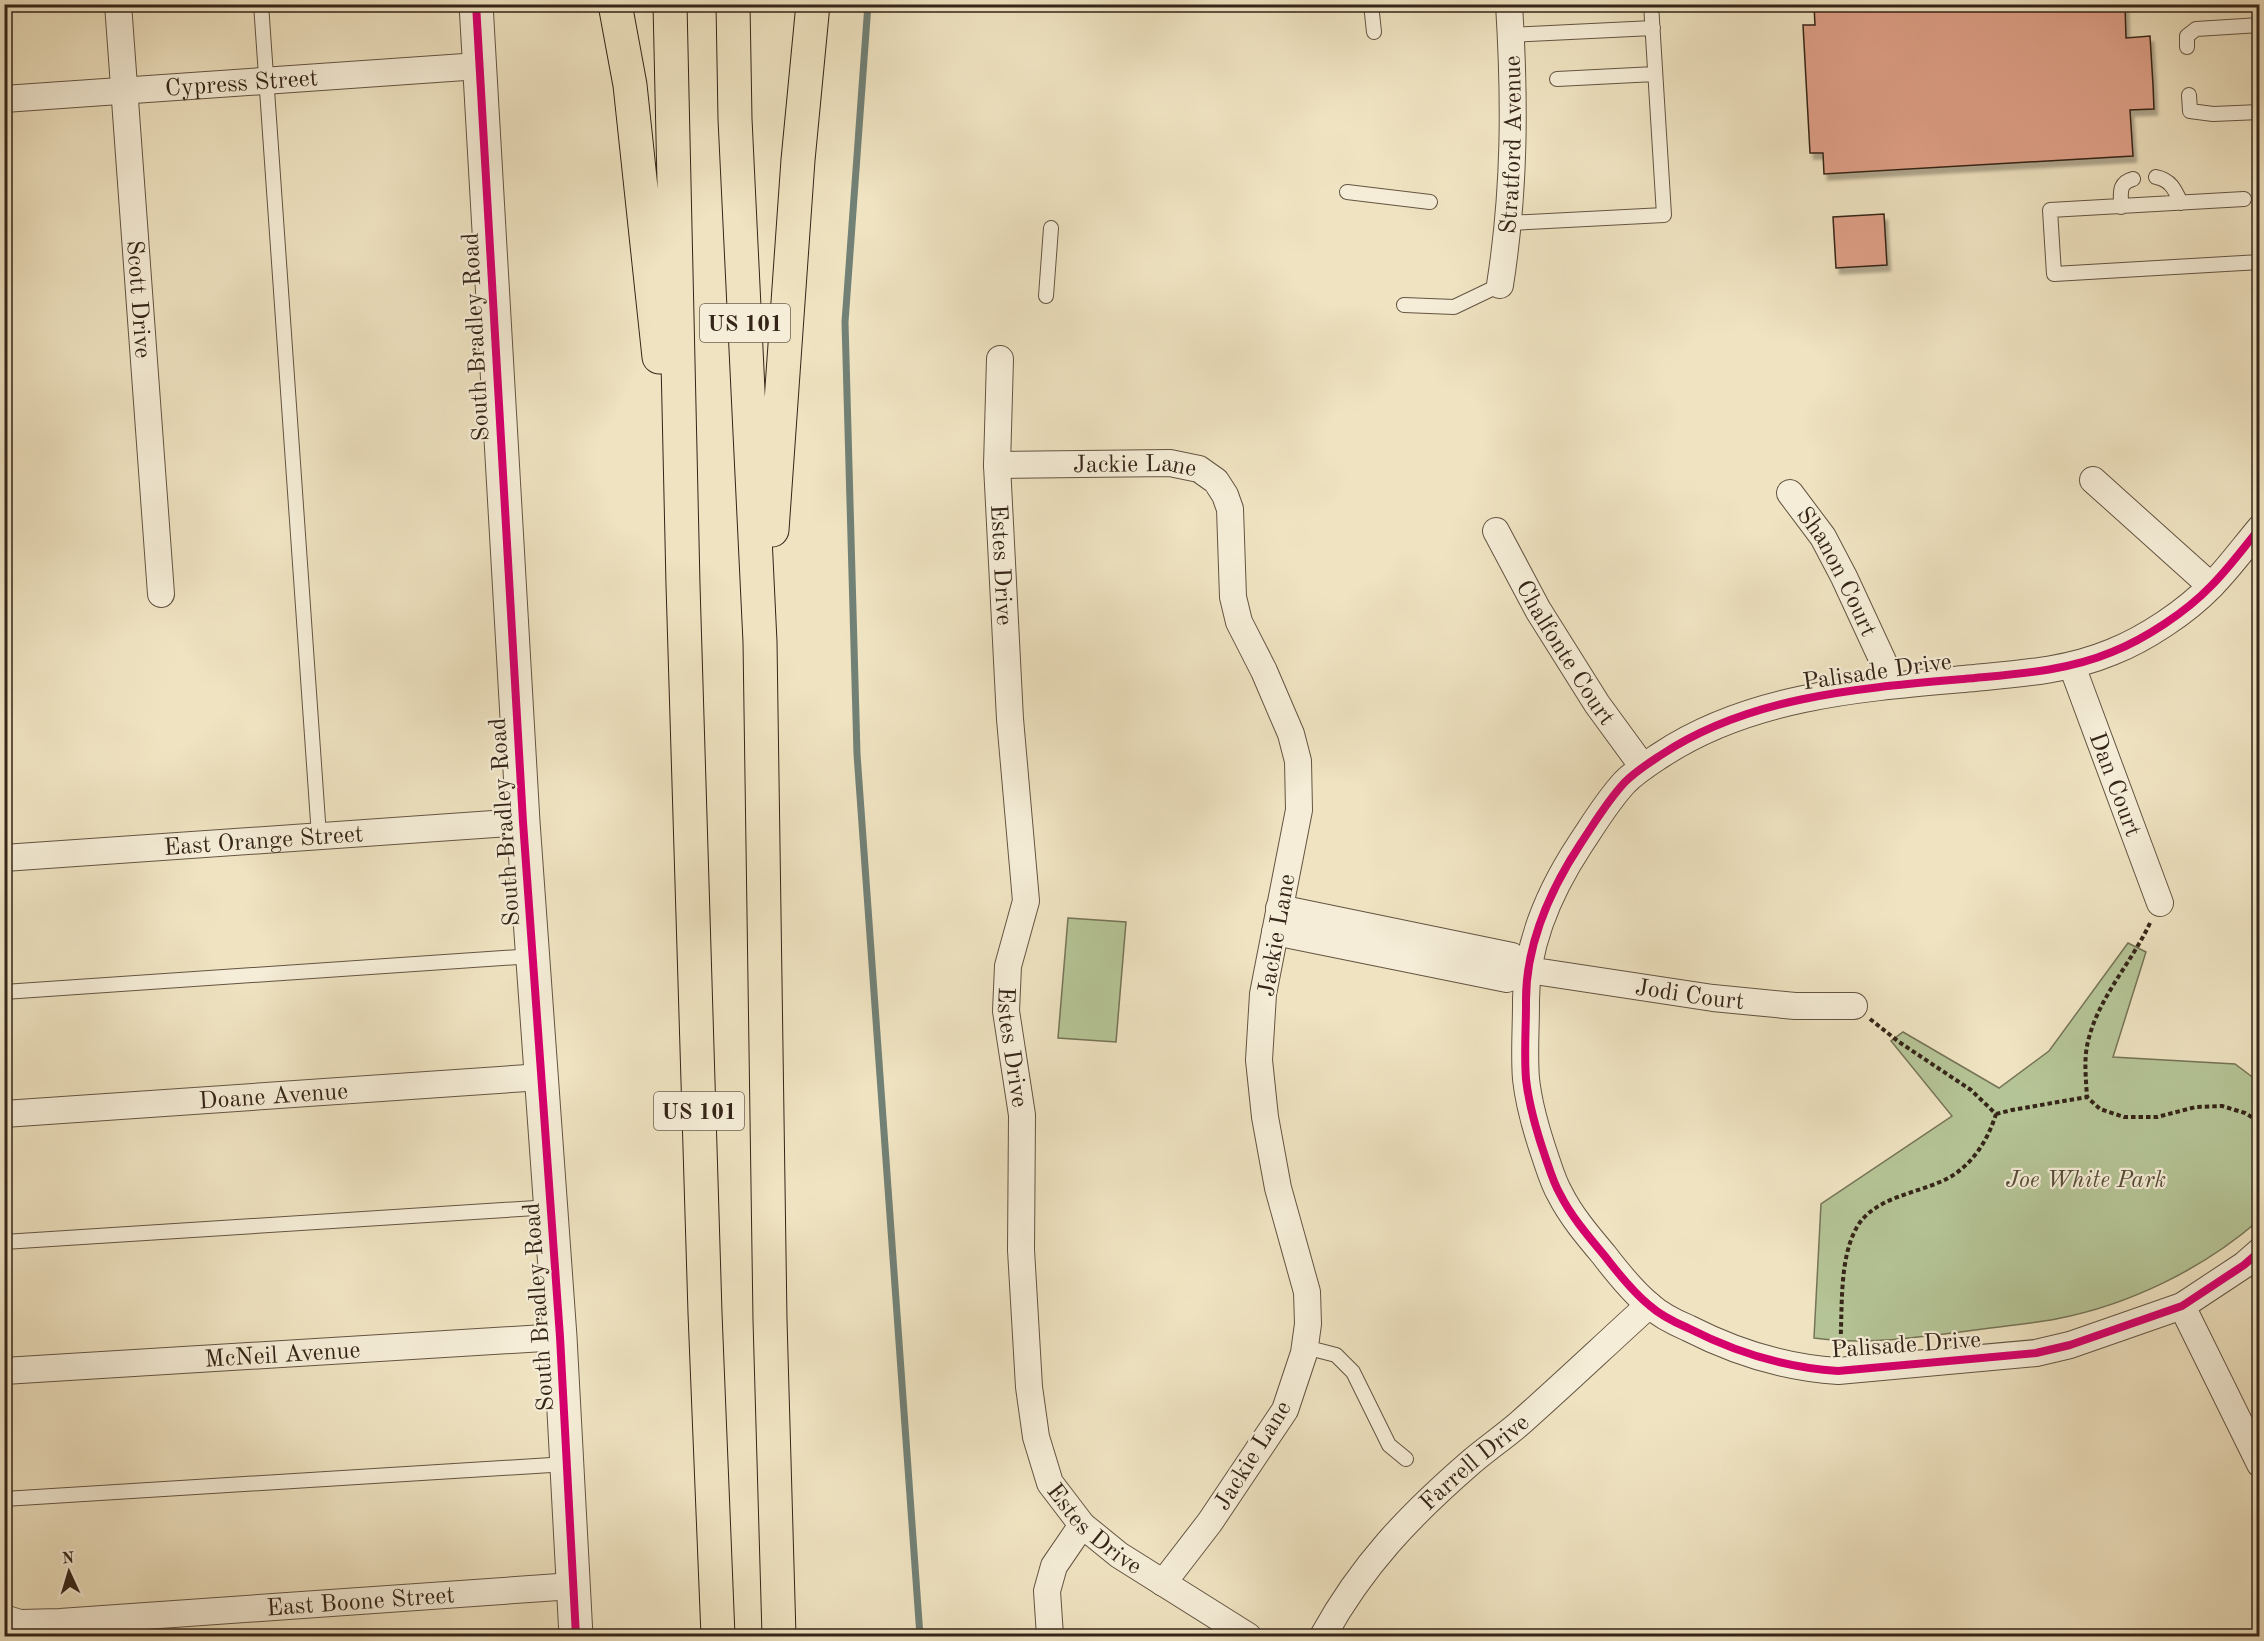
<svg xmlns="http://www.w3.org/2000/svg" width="2264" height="1641" viewBox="0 0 2264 1641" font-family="'Old Standard TT',serif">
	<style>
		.green { fill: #b5c496; stroke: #757457; stroke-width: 1.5 }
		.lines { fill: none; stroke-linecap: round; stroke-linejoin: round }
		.stream { stroke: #728176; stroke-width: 7 }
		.building { fill: #e0a189; stroke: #352518; stroke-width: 1.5; filter: url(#shadow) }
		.service-casing { stroke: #645442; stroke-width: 16 }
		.minor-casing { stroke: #645442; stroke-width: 28 }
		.tertiary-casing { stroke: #645442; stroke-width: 35 }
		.motorway-casing { stroke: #352518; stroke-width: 35 }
		.path { stroke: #352518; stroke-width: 4; stroke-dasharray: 4.5 3; stroke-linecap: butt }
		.service { stroke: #f5edd7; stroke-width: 14 }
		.minor { stroke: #f5edd7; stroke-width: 26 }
		.tertiary { stroke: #f5edd7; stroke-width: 33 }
		.motorway { stroke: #efe3c1; stroke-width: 33 }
		.cycleway-casing { stroke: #f5edd7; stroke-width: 11 }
		.cycleway { stroke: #d6006c; stroke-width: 8 }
		.labels { text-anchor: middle; stroke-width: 4.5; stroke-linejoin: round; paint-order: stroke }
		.shield { fill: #f5edd7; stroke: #6f6151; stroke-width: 1.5 }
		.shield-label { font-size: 22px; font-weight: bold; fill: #352518 }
		.street-label { font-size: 24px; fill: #352518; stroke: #f5edd7 }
		.park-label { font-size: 24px; font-style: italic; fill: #554d38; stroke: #f5edd7 }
	</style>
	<defs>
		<filter id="shadow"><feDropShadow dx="3.5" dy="6" stdDeviation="1.5" flood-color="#0004"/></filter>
	</defs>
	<rect width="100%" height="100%" fill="#efe3c1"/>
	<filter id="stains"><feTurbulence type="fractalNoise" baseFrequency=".00333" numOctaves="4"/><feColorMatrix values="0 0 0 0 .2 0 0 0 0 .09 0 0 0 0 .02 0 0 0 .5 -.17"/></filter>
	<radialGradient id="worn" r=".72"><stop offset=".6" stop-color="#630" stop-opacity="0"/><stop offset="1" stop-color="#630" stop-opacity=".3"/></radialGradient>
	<path class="green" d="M1068,918L1126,922L1116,1042L1058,1038Z
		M2128,943L2146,952L2113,1057L2235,1064L2259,1082V1220C2203,1269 2129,1305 2056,1319C2024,1325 1992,1327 1960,1332C1911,1338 1864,1345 1814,1338L1821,1204L1952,1116L1891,1041L1903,1032L1999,1088L2049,1051Z"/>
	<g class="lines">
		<path class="stream" d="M868,4L845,322L857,754L920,1636"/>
	</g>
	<path class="building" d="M2125,4L2126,38L2150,36L2153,85L2154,109L2130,110L2133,156L1824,174L1823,153H1810L1803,25H1815L1814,5Z
		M1884,214L1887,265L1836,268L1833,217Z"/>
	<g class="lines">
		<g class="service-casing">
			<path id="service" d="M261,4L319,836
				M1371,4L1374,32
				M1511,35L1653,28
				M2187,47V36L2196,29L2260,25
				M1557,79L1655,74
				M2189,95L2190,111L2213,114L2260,112
				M2156,177C2171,180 2175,190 2181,203
				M1347,192L1430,202
				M2244,199L2050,210L2054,274L2260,262
				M2121,207C2121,193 2118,183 2133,179
				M1509,223L1664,215L1651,4
				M1046,296L1051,228
				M1404,305L1454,307L1500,285
				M4,992L533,956
				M4,1242L551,1207
				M1305,1347L1336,1355L1353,1372L1389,1445L1406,1459
				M4,1499L567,1464"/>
		</g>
		<g class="minor-casing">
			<g id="minor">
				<path id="s1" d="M118,4L161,594"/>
				<path id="s2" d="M4,99L479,66"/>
				<path id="s3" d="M1500,285C1515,189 1515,101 1509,4"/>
				<path id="s4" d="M1000,359L997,465L1010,719L1026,901L1008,966L1006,1011L1022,1115L1021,1250L1029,1387L1036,1437L1050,1483L1082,1525L1119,1555L1248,1636"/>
				<path id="s5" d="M997,465L1170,463L1199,469L1216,481L1225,495L1230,509L1233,597L1239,622L1264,671L1291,734L1298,761L1299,810L1263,994L1259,1060L1265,1117L1278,1188L1307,1292L1308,1324L1304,1353L1285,1410L1210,1522L1163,1583"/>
				<path d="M2093,480L2211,586"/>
				<path id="s6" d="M1790,493L1823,537L1844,577L1894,685"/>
				<path d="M2260,528C2244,547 2229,568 2211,586C2186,612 2145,639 2112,652C2064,672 2014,674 1964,679C1861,688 1750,696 1661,755C1649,763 1636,771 1625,782C1608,800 1595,822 1581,843C1550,890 1525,947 1526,1004C1526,1029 1524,1054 1526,1079C1529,1107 1537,1133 1546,1159C1550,1171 1554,1184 1560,1194C1571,1216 1588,1236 1604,1255C1617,1272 1632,1291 1649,1305C1660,1315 1674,1322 1688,1328C1735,1352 1786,1368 1838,1371L2036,1353L2070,1345L2182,1306L2244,1265L2260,1251"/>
				<path id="s7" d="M1496,531L1538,610L1597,704L1643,767"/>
				<path id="s8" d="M2072,666L2160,903"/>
				<path id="s9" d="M4,858L523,822"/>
				<path d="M1279,908L1512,956L1528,970"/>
				<path id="s10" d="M1275,932L1507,979L1528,970L1713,998L1795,1006H1854"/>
				<path id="s11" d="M4,1114L542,1077"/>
				<path d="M2182,1306L2260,1464"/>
				<path id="s12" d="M4,1371L560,1337"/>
				<path id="s13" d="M4,1618L20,1623L60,1622L573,1586"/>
				<path d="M1050,1636L1047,1591L1054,1566L1082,1525"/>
				<path id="s14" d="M1323,1636C1362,1565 1409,1516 1470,1463C1486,1449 1504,1437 1520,1423C1564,1384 1606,1344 1649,1305"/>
			</g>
		</g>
		<g class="tertiary-casing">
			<path id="tertiary" d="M476,4L523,822L560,1337L576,1636"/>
		</g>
		<g class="motorway-casing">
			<path id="motorway" d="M615,4L630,85L659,357
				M670,4L683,585L705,1313L718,1636
				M733,4L735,119L760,642L770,1320L779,1636
				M772,530L798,160L813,4"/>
		</g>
		<path class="path" d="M2150,923C2131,964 2096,1000 2087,1046C2084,1062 2086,1080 2087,1097L2100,1109L2124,1117H2157L2196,1107L2222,1106L2245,1113L2260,1122
			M1870,1019L1899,1042L1971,1090L1996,1114
			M1996,1114L2012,1110L2087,1097
			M1840,1349C1843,1312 1838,1260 1857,1227C1873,1199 1912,1194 1940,1182C1969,1170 1987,1143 1996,1114"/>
		<use href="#service" class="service"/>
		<use href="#minor" class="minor"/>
		<use href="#tertiary" class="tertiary"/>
		<use href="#motorway" class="motorway"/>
		<g class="cycleway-casing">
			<path id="cycleway" d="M476,4L523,822L560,1337L576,1636
				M2260,528C2244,547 2229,568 2211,586C2186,612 2145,639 2112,652C2064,672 2014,674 1964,679C1861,688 1750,696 1661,755C1649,763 1636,771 1625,782C1608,800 1595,822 1581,843C1550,890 1525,947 1526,1004C1526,1029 1524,1054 1526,1079C1529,1107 1537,1133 1546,1159C1550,1171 1554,1184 1560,1194C1571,1216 1588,1236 1604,1255C1617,1272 1632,1291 1649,1305C1660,1315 1674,1322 1688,1328C1735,1352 1786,1368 1838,1371L2036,1353L2070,1345L2182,1306L2244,1265L2260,1251"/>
		</g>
		<use href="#cycleway" class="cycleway"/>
	</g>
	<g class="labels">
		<g class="shield">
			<rect x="700" y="304" width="90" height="38" rx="4.5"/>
			<rect x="654" y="1092" width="90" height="38" rx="4.5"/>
		</g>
		<g class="shield-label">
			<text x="745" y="331">US 101</text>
			<text x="699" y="1119">US 101</text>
		</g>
		<g class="street-label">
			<text dy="8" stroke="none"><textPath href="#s2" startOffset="238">Cypress Street</textPath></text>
			<text dy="8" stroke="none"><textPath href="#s3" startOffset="141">Stratford Avenue</textPath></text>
			<text dy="8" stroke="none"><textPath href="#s1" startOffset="296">Scott Drive</textPath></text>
			<text transform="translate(475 337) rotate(-93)" y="8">South Bradley Road</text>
			<text dy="8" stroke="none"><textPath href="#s5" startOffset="138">Jackie Lane</textPath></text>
			<text dy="8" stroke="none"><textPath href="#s4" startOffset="206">Estes Drive</textPath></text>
			<text dy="8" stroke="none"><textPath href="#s6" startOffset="92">Shanon Court</textPath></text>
			<text dy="8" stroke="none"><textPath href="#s7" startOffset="140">Chalfonte Court</textPath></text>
			<text transform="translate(1877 671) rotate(-8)" y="8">Palisade Drive</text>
			<text dy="8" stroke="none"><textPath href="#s8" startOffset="126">Dan Court</textPath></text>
			<text transform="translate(504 822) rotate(-94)" y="8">South Bradley Road</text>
			<text dy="8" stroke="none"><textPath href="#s9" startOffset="260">East Orange Street</textPath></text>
			<text transform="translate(1276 935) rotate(-80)" y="8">Jackie Lane</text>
			<text dy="8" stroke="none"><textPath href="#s10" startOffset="423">Jodi Court</textPath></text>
			<text dy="8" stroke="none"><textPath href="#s4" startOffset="692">Estes Drive</textPath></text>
			<text dy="8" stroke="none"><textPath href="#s11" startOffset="270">Doane Avenue</textPath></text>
			<text transform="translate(538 1307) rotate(-94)" y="8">South Bradley Road</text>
			<text transform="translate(1906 1344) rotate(-4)" y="8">Palisade Drive</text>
			<text dy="8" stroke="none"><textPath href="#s12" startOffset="279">McNeil Avenue</textPath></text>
			<text transform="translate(1252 1455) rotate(-58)" y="8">Jackie Lane</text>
			<text dy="8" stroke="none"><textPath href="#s14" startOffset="232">Farrell Drive</textPath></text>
			<text dy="8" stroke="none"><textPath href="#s4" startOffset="1196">Estes Drive</textPath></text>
			<text dy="8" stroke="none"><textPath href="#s13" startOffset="358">East Boone Street</textPath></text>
		</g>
		<g class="park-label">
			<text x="2086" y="1187">Joe White Park</text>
		</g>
	</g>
	<rect width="2264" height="1641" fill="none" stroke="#efe3c1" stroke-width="24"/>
	<rect x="6" y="6" width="2252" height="1629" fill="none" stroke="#352518" stroke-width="3"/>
	<rect x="12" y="12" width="2240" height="1617" fill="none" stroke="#352518" stroke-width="1.5"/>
	<g transform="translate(69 1572) rotate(356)" stroke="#f5edd7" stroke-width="4.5" paint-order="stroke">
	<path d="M0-4.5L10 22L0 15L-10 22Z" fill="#352518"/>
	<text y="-9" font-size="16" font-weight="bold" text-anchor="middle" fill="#352518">N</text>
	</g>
	<rect width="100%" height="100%" filter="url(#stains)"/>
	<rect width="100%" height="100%" fill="url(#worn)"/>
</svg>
